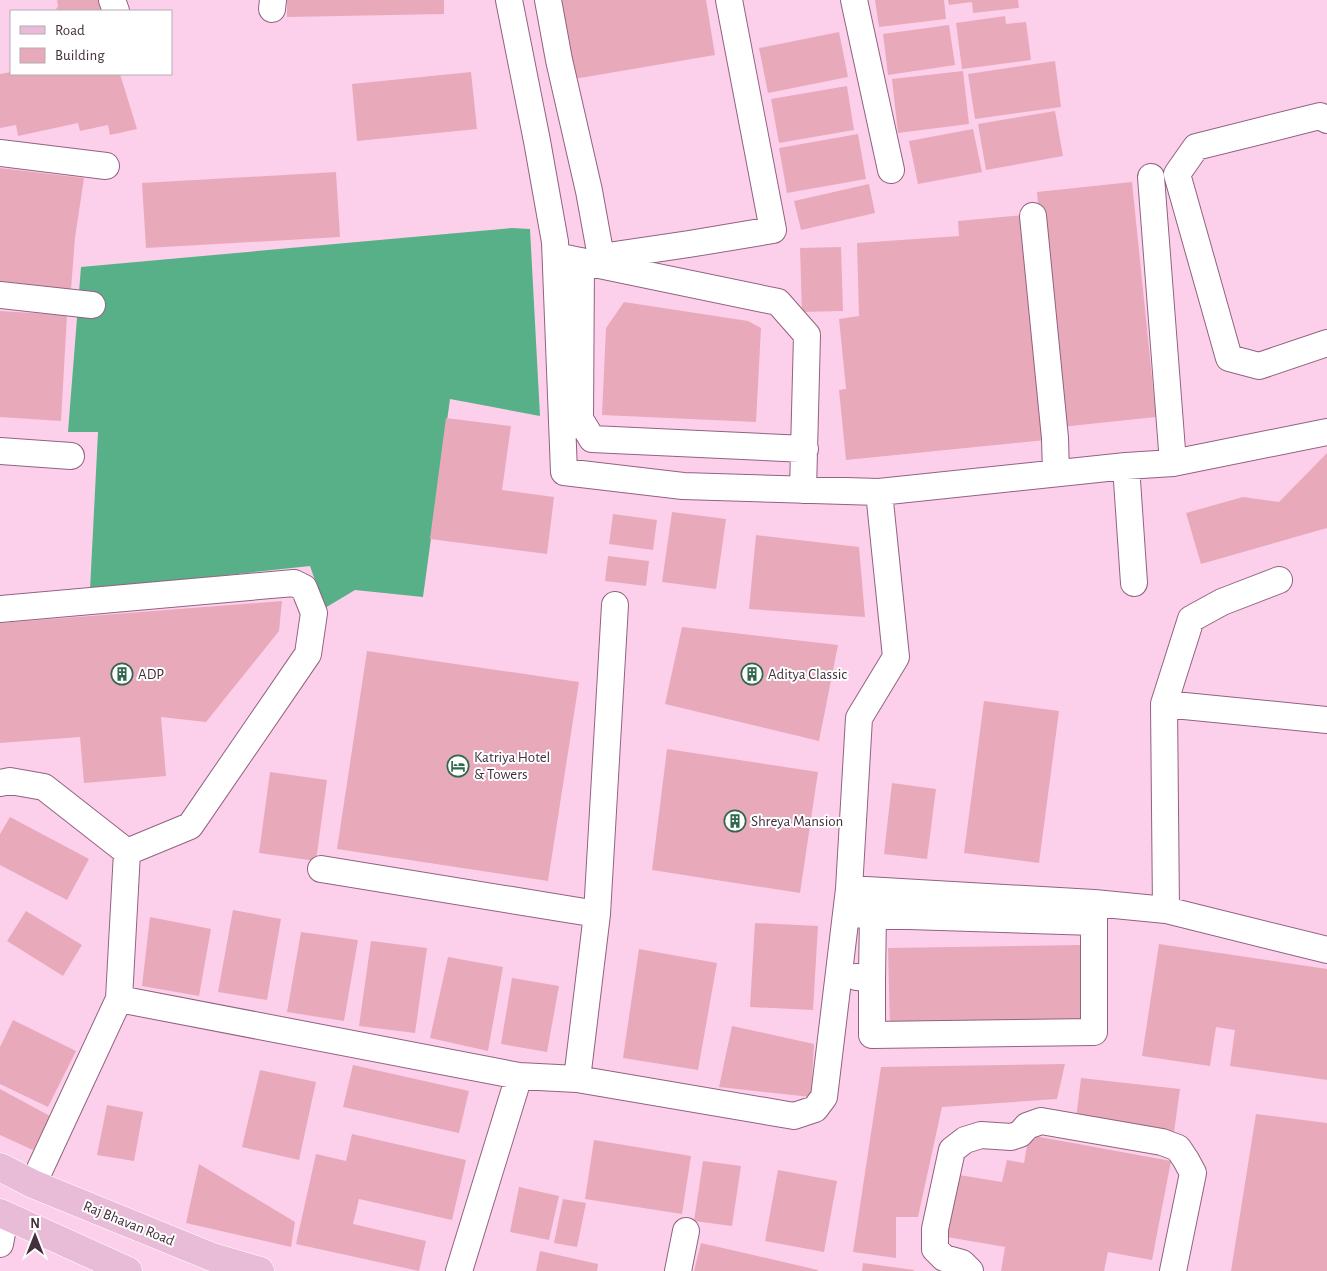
<svg xmlns="http://www.w3.org/2000/svg" width="1327" height="1271" viewBox="0 0 1327 1271" font-family="'Alegreya Sans',sans-serif">
	<style>
		.forest { fill: #58b088 }
		.building { fill: #e8aaba }
		.lines { fill: none; stroke-linecap: round; stroke-linejoin: round }
		.minor-casing { stroke: #926280; stroke-width: 28 }
		.major-casing { stroke: #fff; stroke-width: 29 }
		.minor { stroke: #fff; stroke-width: 26 }
		.major { stroke: #e8bbd7; stroke-width: 28 }
		.labels { text-anchor: middle; stroke-width: 4; stroke-linejoin: round; paint-order: stroke }
		.poi-label { font-size: 15px; fill: #442f3c; stroke: #fff; text-anchor: start }
		.street-label { font-size: 15px; fill: #442f3c; stroke: #fff }
	</style>
	<rect width="100%" height="100%" fill="#fcd0ea"/>
	<path class="forest" d="M512,228L530,229L540,416L450,399L423,597L355,590L325,608L310,566L90,590L98,432H68L81,267Z"/>
	<path class="building" d="M57,0H99L102,11H55L58,6Z
		M287,0H444V14L287,17Z
		M560,0H706L715,55L574,79Z
		M875,0H944L946,19L879,27Z
		M948,0H1018L1019,8L973,13L972,2L949,5Z
		M1005,16L1006,24L1026,22L1031,60L962,69L956,23Z
		M949,25L955,65L888,75L883,34Z
		M839,32L848,77L768,93L759,48Z
		M1055,61L1061,107L975,119L968,74Z
		M963,71L969,124L898,133L892,79Z
		M11,72V74H120L137,129L110,135L108,125L80,131L78,123L18,136L16,125L0,128V74Z
		M471,72L477,129L357,141L352,84Z
		M847,86L854,130L779,143L771,99Z
		M1055,111L1063,156L986,170L978,124Z
		M973,129L982,172L918,184L909,141Z
		M858,134L866,179L787,193L779,148Z
		M0,168L84,178L75,238L71,289L0,281Z
		M336,172L340,237L146,248L142,183Z
		M1132,182L1156,417L1061,427L1037,192Z
		M869,184L875,213L801,230L794,201Z
		M1023,215L1046,440L846,460L839,390L846,389L839,319L859,316L857,243L959,236L958,221Z
		M841,247L843,311L802,312L800,248Z
		M624,302L748,321L761,328L756,422L602,415L606,328Z
		M0,311L67,315L61,421L0,417Z
		M446,418L511,426L502,490L554,497L547,554L430,539Z
		M1327,453V528L1201,564L1186,513L1243,497L1279,502Z
		M672,512L726,519L716,589L662,582Z
		M613,514L657,520L653,550L609,544Z
		M756,535L859,547L865,617L749,609Z
		M608,556L649,561L646,586L605,581Z
		M282,601L279,631L206,722L161,717L166,776L84,783L80,737L0,743V623Z
		M682,627L838,645L819,741L665,704Z
		M367,651L579,682L548,881L337,849Z
		M984,701L1059,711L1039,863L964,853Z
		M667,749L818,772L800,893L652,870Z
		M270,772L327,780L316,861L259,853Z
		M892,783L936,789L927,859L884,854Z
		M10,817L89,859L67,900L0,865V834Z
		M233,910L281,919L267,1000L218,992Z
		M26,911L82,945L63,976L7,941Z
		M150,917L211,929L199,996L142,986Z
		M755,923L818,926L813,1010L750,1007Z
		M301,932L358,940L344,1021L287,1012Z
		M371,941L427,948L415,1033L359,1026Z
		M1159,944L1327,969V1080L1230,1066L1235,1030L1216,1027L1210,1066L1142,1056Z
		M1080,945L1082,1022L890,1026L888,948Z
		M639,949L717,963L698,1070L623,1058Z
		M448,957L503,967L488,1051L430,1038Z
		M512,978L559,986L547,1052L501,1044Z
		M13,1020L76,1051L48,1107L0,1084V1047Z
		M732,1026L814,1044L811,1097L719,1087Z
		M1065,1064L1057,1099L942,1107L918,1217H896V1258L853,1252L881,1067Z
		M353,1065L469,1091L459,1133L343,1107Z
		M260,1070L316,1082L299,1160L242,1147Z
		M1081,1078L1180,1089L1174,1132L1076,1118Z
		M0,1089L50,1116L33,1150L0,1135Z
		M107,1105L143,1112L134,1161L97,1155Z
		M1256,1114L1327,1123V1271H1231Z
		M352,1134L466,1160L452,1220L359,1199L353,1224L426,1241L419,1271L296,1244L316,1154L346,1161Z
		M1029,1135L1171,1161L1152,1260L1108,1252L1104,1271H1001L1005,1247L947,1237L959,1175L1002,1182L1007,1160L1024,1163Z
		M594,1140L691,1156L682,1214L585,1199Z
		M703,1161L741,1166L732,1226L694,1221Z
		M199,1164L295,1222L291,1247L186,1223Z
		M778,1170L837,1181L824,1252L765,1241Z
		M519,1187L559,1196L549,1240L510,1232Z
		M563,1199L586,1203L577,1247L554,1243Z
		M701,1243L818,1270V1271H694Z
		M540,1251L598,1264L597,1271H536Z
		M863,1263L914,1270V1271H862Z"/>
	<g class="lines">
		<g class="minor-casing">
			<path id="minor" d="M112,0L116,11
				M509,0L537,141L555,242L564,472L683,486L879,492
				M548,0L559,60L589,191L601,257L689,244L773,230L729,0
				M854,0L891,170
				M272,9L273,0
				M1327,120L1320,116L1196,147L1177,174L1229,358L1259,366L1327,343
				M0,153L106,166
				M1151,177L1173,463
				M1033,216L1055,438L1056,473
				M556,256L778,302L807,335L803,490
				M581,261L580,419L592,439L805,449
				M0,295L92,305
				M0,451L71,456
				M1126,466L1134,583
				M0,609L294,583L304,588L314,613L308,654L190,826L127,852
				M1164,704L1327,720
				M0,783L10,781L44,787L127,852
				M321,869L597,914
				M849,889L1094,903L1166,910L1327,950
				M1166,910L1164,704L1191,619L1222,602L1279,580
				M846,914L1094,922
				M856,977L872,978L873,914
				M872,978V1035L1094,1032V903
				M119,999L519,1076
				M577,1079L597,914L615,605
				M33,1184L119,999L127,852
				M0,1244L5,1217
				M459,1271L519,1076L577,1079L794,1116L815,1109L824,1097L849,889L859,718L896,657L879,492L1126,466L1173,463L1327,432
				M678,1271L686,1231
				M970,1271L962,1263L944,1258L935,1249V1229L952,1150L965,1140L981,1135L1011,1137L1020,1134L1027,1126L1041,1121L1162,1142L1178,1148L1186,1160L1193,1173L1173,1271"/>
		</g>
		<g class="major-casing">
			<path id="major" d="M0,1167L33,1184L212,1257L260,1271
				M0,1213L128,1271"/>
		</g>
		<use href="#minor" class="minor"/>
		<use href="#major" class="major"/>
	</g>
	<defs>
		<g id="building-ring" transform="scale(1.125)"><circle r="9.5" fill="#fff" stroke="#30674e" stroke-width="1.5"/><path d="M-4-6H4V6H1V3H-1V6H-4ZM-2.5-4.3h1.7v1.8h-1.7ZM.8-4.3h1.7v1.8H.8ZM-2.5-1h1.7V.8h-1.7ZM.8-1h1.7V.8H.8Z" fill="#30674e"/></g>
		<g id="hotel-ring" transform="scale(1.125)"><circle r="9.5" fill="#fff" stroke="#30674e" stroke-width="1.5"/><path d="M-6-4.5h1.5V1H6V5H4.5V3h-9V5H-6ZM-4 0a1.8 1.8 0 1 1 3.6 0ZM.5 0V-2.5h3Q6-2.5 6 0Z" fill="#30674e"/></g>
	</defs>
	<g fill-rule="evenodd">
		<use href="#building-ring" x="122" y="674"/>
		<use href="#building-ring" x="752" y="674"/>
		<use href="#hotel-ring" x="458" y="766"/>
		<use href="#building-ring" x="735" y="821"/>
	</g>
	<g class="labels">
		<g class="poi-label">
			<text x="138" y="679">ADP</text>
			<text x="768" y="679">Aditya Classic</text>
			<text x="474" y="762">Katriya Hotel<tspan x="474" dy="17">&amp; Towers</tspan></text>
			<text x="751" y="826">Shreya Mansion</text>
		</g>
		<g class="street-label">
			<text transform="translate(129 1223) rotate(22)" y="5">Raj Bhavan Road</text>
		</g>
	</g>
	<rect x="10" y="10" width="162" height="65" fill="#ffffff" stroke="#b4acb1"/>
	<rect x="20" y="26" width="25" height="8" fill="#e8bbd7" stroke="#b4acb1"/>
	<text x="55" y="35" font-size="15" fill="#442f3c">Road</text>
	<rect x="20" y="48" width="25" height="15" fill="#e8aaba" stroke="#b4acb1"/>
	<text x="55" y="60" font-size="15" fill="#442f3c">Building</text>
	<g transform="translate(35 1236)" stroke="#ffffff" stroke-width="4" paint-order="stroke">
	<path d="M0-4L9 19L0 12L-9 19Z" fill="#442f3c"/>
	<text y="-8" font-size="14" font-weight="bold" text-anchor="middle" fill="#442f3c">N</text>
	</g>
</svg>
